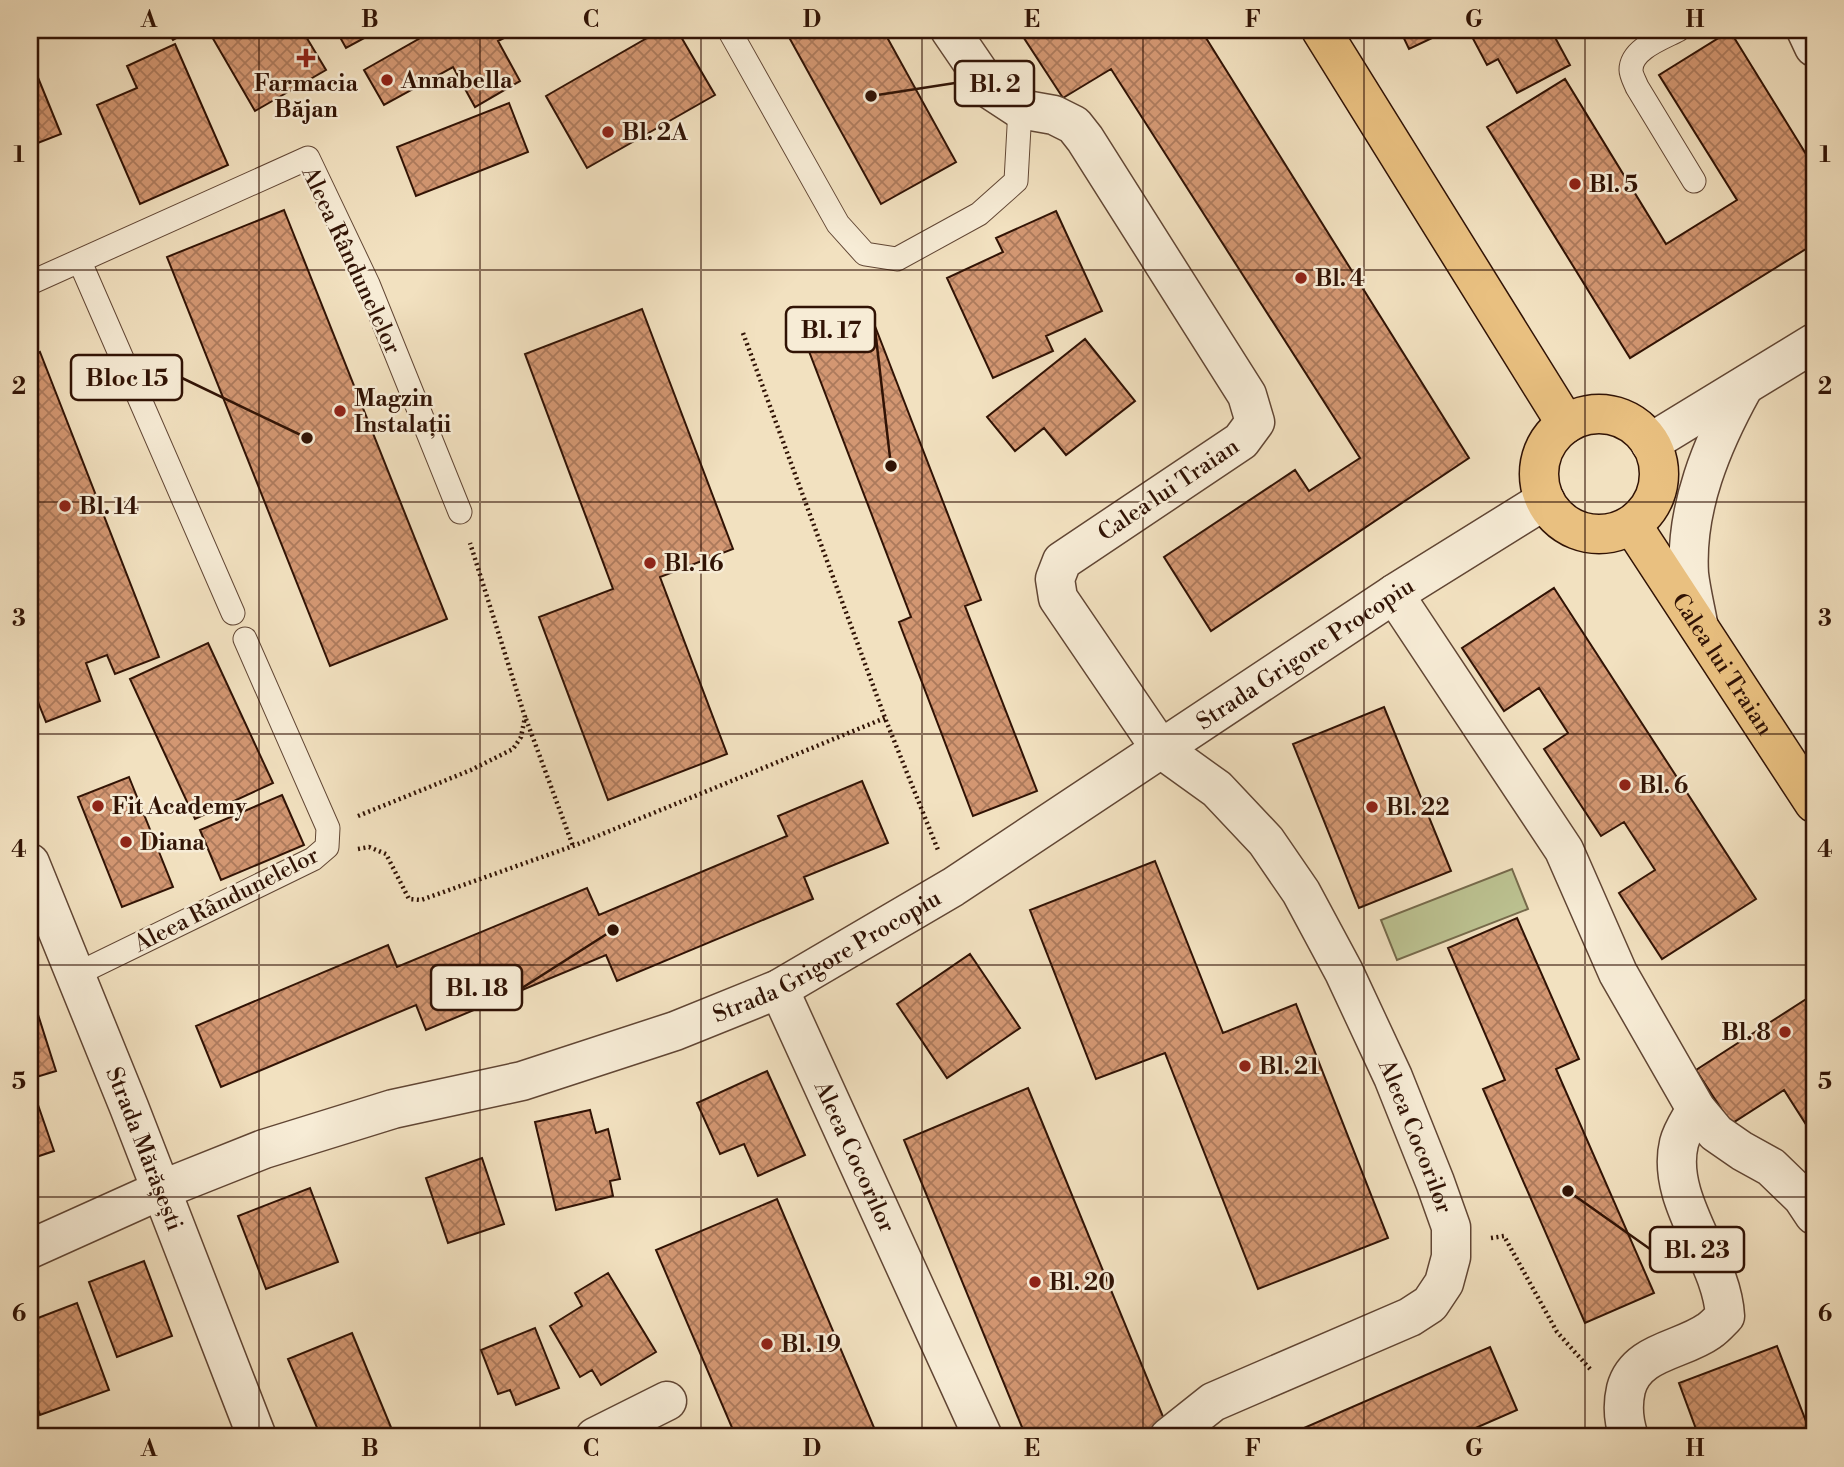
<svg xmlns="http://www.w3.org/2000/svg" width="1844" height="1467" viewBox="0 0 1844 1467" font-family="'Libre Bodoni',serif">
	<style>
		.park { fill: #bcc291; stroke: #766a4b; stroke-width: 2 }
		.building { fill: url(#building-cross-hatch); stroke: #311305; stroke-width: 2 }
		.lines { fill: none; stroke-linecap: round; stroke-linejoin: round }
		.service-casing { stroke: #614634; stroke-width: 25 }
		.minor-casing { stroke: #614634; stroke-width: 41 }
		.tertiary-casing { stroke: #614634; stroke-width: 41 }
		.primary-casing { stroke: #311305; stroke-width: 41 }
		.path { stroke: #311305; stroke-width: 4.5; stroke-dasharray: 2 3.5; stroke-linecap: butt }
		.service { stroke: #f7ecd6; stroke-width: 23 }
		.minor { stroke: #f7ecd6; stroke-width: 38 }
		.tertiary { stroke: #f7ecd6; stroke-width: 38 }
		.primary { stroke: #e9c080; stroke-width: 38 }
		.grid { fill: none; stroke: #311305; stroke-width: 2; stroke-opacity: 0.55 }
		.poi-dot { fill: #8f2418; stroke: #f7ecd6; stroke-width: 2.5 }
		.labels { text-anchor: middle; stroke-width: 5; stroke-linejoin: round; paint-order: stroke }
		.poi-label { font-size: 23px; font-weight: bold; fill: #311305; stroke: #f7ecd6; text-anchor: start }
		.street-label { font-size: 23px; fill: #311305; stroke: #f7ecd6 }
		.leader { fill: none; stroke: #311305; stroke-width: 2.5 }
		.callout-dot { fill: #311305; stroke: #f7ecd6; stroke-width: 2.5 }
		.callout { fill: #f7ecd6; stroke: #311305; stroke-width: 2.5 }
		.callout-label { font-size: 24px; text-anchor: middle; font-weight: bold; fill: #311305 }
		.neatline { fill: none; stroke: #311305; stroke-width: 2.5 }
		.grid-label { font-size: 23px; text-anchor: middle; font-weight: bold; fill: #311305 }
	</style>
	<defs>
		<pattern id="building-cross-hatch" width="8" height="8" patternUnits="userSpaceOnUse" patternTransform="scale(1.75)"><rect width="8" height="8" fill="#d39772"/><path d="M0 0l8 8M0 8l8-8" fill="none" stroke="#ac7a5c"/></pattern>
	</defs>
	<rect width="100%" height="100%" fill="#f2e1c0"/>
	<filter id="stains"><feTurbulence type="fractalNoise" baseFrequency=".00286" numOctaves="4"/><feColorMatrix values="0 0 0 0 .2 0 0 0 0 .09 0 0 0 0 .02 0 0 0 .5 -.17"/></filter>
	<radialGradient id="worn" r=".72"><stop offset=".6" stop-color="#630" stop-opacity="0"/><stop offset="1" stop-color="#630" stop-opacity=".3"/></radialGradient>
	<path class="park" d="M1512,869L1528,909L1397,960L1381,920Z"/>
	<path class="building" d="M167,30H191L173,40Z
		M208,30H302L326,70L255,111Z
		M336,30H379L346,48Z
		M428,30H499L504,38L498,41L520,81L475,107L453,67L384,105L364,70L429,33Z
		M661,30H677L715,95L587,168L546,96Z
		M785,30H883L956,162L881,204Z
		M1031,30H1201L1469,458L1211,631L1164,557L1295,470L1309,491L1360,458L1111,69L1063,98L1022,35Z
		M1400,30H1449L1409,49Z
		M1477,30H1551L1570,65L1517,93L1498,59L1487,65L1470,33Z
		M1730,31L1814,167V244L1630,358L1487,127L1565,79L1666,244L1737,200L1659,75Z
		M175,44L228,165L140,204L97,105L137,88L127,66Z
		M30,58L61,134L30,146Z
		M509,103L528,152L416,196L397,147Z
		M284,210L447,619L330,666L167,257Z
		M1056,211L1102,311L1046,336L1053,351L993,378L947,278L1003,252L996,238Z
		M868,308L981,600L965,606L1037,791L973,816L899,622L911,617L802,333Z
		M642,309L733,549L660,577L727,754L608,800L539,617L613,589L525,354Z
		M1085,339L1135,401L1066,455L1044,428L1015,451L987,417Z
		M40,352L159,657L115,674L107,655L86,663L100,701L46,722L30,682V357Z
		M1554,588L1756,899L1662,959L1619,893L1655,870L1624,822L1601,836L1544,749L1568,733L1539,688L1504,711L1462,648Z
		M208,643L273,783L195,819L130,679Z
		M1384,707L1451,871L1359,908L1293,744Z
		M129,777L173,887L122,907L78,797Z
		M862,781L888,843L804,877L813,899L617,981L606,955L426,1030L416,1005L221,1087L196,1026L388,945L397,967L587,888L599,915L787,836L778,816Z
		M282,795L304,845L221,880L200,830Z
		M1155,861L1223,1033L1296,1004L1388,1238L1258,1289L1165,1053L1096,1079L1030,910Z
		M1517,918L1579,1059L1556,1069L1654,1293L1585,1323L1483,1089L1505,1080L1448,948Z
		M970,954L1020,1028L947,1078L897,1004Z
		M1814,994V1137L1784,1090L1731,1124L1696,1070Z
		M34,1002L56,1071L30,1079V1004Z
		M767,1071L805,1155L758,1176L744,1144L720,1154L697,1103Z
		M1028,1088L1166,1424L1133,1437H1026L904,1140Z
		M37,1102L54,1151L30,1159V1104Z
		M590,1110L596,1133L608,1129L620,1179L610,1181L613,1196L556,1210L535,1122Z
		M482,1158L504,1224L448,1243L426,1178Z
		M310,1188L338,1262L266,1289L238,1216Z
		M777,1199L878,1437H736L656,1250Z
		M144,1261L172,1336L117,1357L89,1282Z
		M608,1273L656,1352L601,1385L592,1370L580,1377L550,1326L582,1306L575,1293Z
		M77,1303L109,1390L40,1415L30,1387V1321Z
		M535,1328L559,1388L516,1405L510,1390L498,1394L481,1350Z
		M352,1333L395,1437H321L288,1359Z
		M1777,1346L1812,1437H1699L1679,1383Z
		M1490,1347L1517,1410L1455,1437H1300L1297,1431Z"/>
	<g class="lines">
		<g class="service-casing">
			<path id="service" d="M729,30L838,224L865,254L897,259L979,214L1016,181L1020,109
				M1678,30C1663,38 1631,49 1631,70C1631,75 1635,82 1637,87L1694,181
				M80,262L233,613
				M30,283L308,158L368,284L460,512
				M75,975L313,859L327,847L328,828L245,639"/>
		</g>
		<g class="minor-casing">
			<g id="minor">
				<path id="s1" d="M950,30L991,90L1020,109L1054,115L1074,125L1085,139L1247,395L1255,422L1241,441L1062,561L1055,579L1058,598L1160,748L1217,789L1266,841L1301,892L1344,972L1393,1077L1435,1182L1451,1227V1257L1444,1283L1430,1304L1410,1317L1213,1402L1169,1437"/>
				<path d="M1394,594L1564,850L1618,973L1696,1109L1716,1133L1742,1151L1771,1167L1802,1197L1814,1215"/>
				<path id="s2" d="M779,989L983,1437"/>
				<path id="s3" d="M30,1249L161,1190L264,1149L393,1109L522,1081L675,1031L779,989L953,887L1394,594L1545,500"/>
				<path d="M595,1437L667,1401"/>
				<path d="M1629,1437C1623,1420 1622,1406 1626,1389C1636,1351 1681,1351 1709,1331C1715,1327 1720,1321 1725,1316C1722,1258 1665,1201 1679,1143C1682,1131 1690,1120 1696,1109"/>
			</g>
		</g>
		<g class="tertiary-casing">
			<g id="tertiary">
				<path d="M1806,30L1814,47"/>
				<path d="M1650,443L1814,343"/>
				<path d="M1698,623C1695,607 1691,591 1689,574C1685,508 1712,444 1743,388"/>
				<path id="s4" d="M30,863L129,1107L257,1437"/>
			</g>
		</g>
		<g class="primary-casing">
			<g id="primary">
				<path d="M1321,30L1566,424"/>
				<circle cx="1599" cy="474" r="60"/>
				<path id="s5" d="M1632,525L1814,803"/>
			</g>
		</g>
		<path class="path" d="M743,333L885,718L938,850
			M526,719L573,846
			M358,816L471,770L513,749L521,737L525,717L470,543
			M358,849L369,847L386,854L409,899L421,900L573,846L885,718
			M1491,1238L1504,1236L1557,1332L1590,1369"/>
		<use href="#service" class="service"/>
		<use href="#minor" class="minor"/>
		<use href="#tertiary" class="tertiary"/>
		<use href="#primary" class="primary"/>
	</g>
	<path class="grid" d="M259,30V1437M480,30V1437M701,30V1437M922,30V1437M1143,30V1437M1364,30V1437M1585,30V1437M30,270H1814M30,502H1814M30,734H1814M30,965H1814M30,1197H1814"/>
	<g class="poi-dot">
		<path d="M302.5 47.5h7v7h7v7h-7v7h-7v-7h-7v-7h7z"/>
		<circle cx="387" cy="80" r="7"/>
		<circle cx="608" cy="132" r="7"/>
		<circle cx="1575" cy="184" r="7"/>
		<circle cx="1301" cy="278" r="7"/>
		<circle cx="340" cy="411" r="7"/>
		<circle cx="65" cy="506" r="7"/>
		<circle cx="650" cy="563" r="7"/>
		<circle cx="1625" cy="785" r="7"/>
		<circle cx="98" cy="806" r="7"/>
		<circle cx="1372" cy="807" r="7"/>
		<circle cx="126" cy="842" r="7"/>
		<circle cx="1785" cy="1032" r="7"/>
		<circle cx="1245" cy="1066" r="7"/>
		<circle cx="1035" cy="1282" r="7"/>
		<circle cx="767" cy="1344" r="7"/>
	</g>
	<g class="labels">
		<g class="poi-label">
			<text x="401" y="88">Annabella</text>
			<text x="306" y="91" text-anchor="middle">Farmacia<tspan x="306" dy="26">Băjan</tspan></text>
			<text x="622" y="140">Bl. 2A</text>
			<text x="1589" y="192">Bl. 5</text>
			<text x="1315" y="286">Bl. 4</text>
			<text x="354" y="406">Magzin<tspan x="354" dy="26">Instalații</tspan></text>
			<text x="79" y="514">Bl. 14</text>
			<text x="664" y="571">Bl. 16</text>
			<text x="1639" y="793">Bl. 6</text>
			<text x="112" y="814">Fit Academy</text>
			<text x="1386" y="815">Bl. 22</text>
			<text x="140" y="850">Diana</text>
			<text x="1771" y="1040" text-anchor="end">Bl. 8</text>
			<text x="1259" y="1074">Bl. 21</text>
			<text x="1049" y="1290">Bl. 20</text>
			<text x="781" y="1352">Bl. 19</text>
		</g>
		<g class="street-label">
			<text transform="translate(352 260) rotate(65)" y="8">Aleea Rândunelelor</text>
			<text transform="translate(1168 489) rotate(-34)" y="8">Calea lui Traian</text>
			<text dy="8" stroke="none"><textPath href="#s3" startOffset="1419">Strada Grigore Procopiu</textPath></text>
			<text dy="8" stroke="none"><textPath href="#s5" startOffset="166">Calea lui Traian</textPath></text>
			<text transform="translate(226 899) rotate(-27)" y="8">Aleea Rândunelelor</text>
			<text dy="8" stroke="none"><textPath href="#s3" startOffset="852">Strada Grigore Procopiu</textPath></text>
			<text dy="8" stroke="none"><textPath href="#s1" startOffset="1446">Aleea Cocorilor</textPath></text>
			<text dy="8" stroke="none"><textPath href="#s4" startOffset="308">Strada Mărășești</textPath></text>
			<text dy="8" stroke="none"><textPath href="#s2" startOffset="184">Aleea Cocorilor</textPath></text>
		</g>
	</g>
	<path class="leader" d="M871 96L955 83M891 466L875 329M307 438L182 378M613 930L522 988M1568 1191L1650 1249"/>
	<g class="callout-dot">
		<circle cx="871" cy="96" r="7"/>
		<circle cx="891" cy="466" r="7"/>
		<circle cx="307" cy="438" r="7"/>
		<circle cx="613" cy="930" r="7"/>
		<circle cx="1568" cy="1191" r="7"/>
	</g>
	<g class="callout">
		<rect x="955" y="61" width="79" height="45" rx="7"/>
		<rect x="786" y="307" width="89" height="45" rx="7"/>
		<rect x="71" y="355" width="111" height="45" rx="7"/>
		<rect x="431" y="965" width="91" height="45" rx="7"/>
		<rect x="1650" y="1227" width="94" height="45" rx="7"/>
	</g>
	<g class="callout-label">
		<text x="995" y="92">Bl. 2</text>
		<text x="831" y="338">Bl. 17</text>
		<text x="127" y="386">Bloc 15</text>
		<text x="477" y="996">Bl. 18</text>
		<text x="1697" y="1258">Bl. 23</text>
	</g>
	<rect width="1844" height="1467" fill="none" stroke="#f2e1c0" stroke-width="77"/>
	<rect x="38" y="38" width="1768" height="1390" class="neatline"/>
	<g class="grid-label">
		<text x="149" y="27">A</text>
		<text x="370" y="27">B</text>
		<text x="591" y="27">C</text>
		<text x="812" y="27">D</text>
		<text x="1032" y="27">E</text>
		<text x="1253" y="27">F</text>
		<text x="1474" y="27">G</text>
		<text x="1695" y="27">H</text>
		<text x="19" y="162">1</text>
		<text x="1825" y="162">1</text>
		<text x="19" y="394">2</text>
		<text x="1825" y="394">2</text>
		<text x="19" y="626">3</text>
		<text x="1825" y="626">3</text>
		<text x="19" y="857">4</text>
		<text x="1825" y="857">4</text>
		<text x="19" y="1089">5</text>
		<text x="1825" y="1089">5</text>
		<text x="19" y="1321">6</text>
		<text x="1825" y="1321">6</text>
		<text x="149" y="1456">A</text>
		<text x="370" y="1456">B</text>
		<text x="591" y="1456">C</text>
		<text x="812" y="1456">D</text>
		<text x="1032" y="1456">E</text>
		<text x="1253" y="1456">F</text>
		<text x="1474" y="1456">G</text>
		<text x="1695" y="1456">H</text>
	</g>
	<rect width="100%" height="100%" filter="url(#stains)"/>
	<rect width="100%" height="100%" fill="url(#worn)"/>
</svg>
